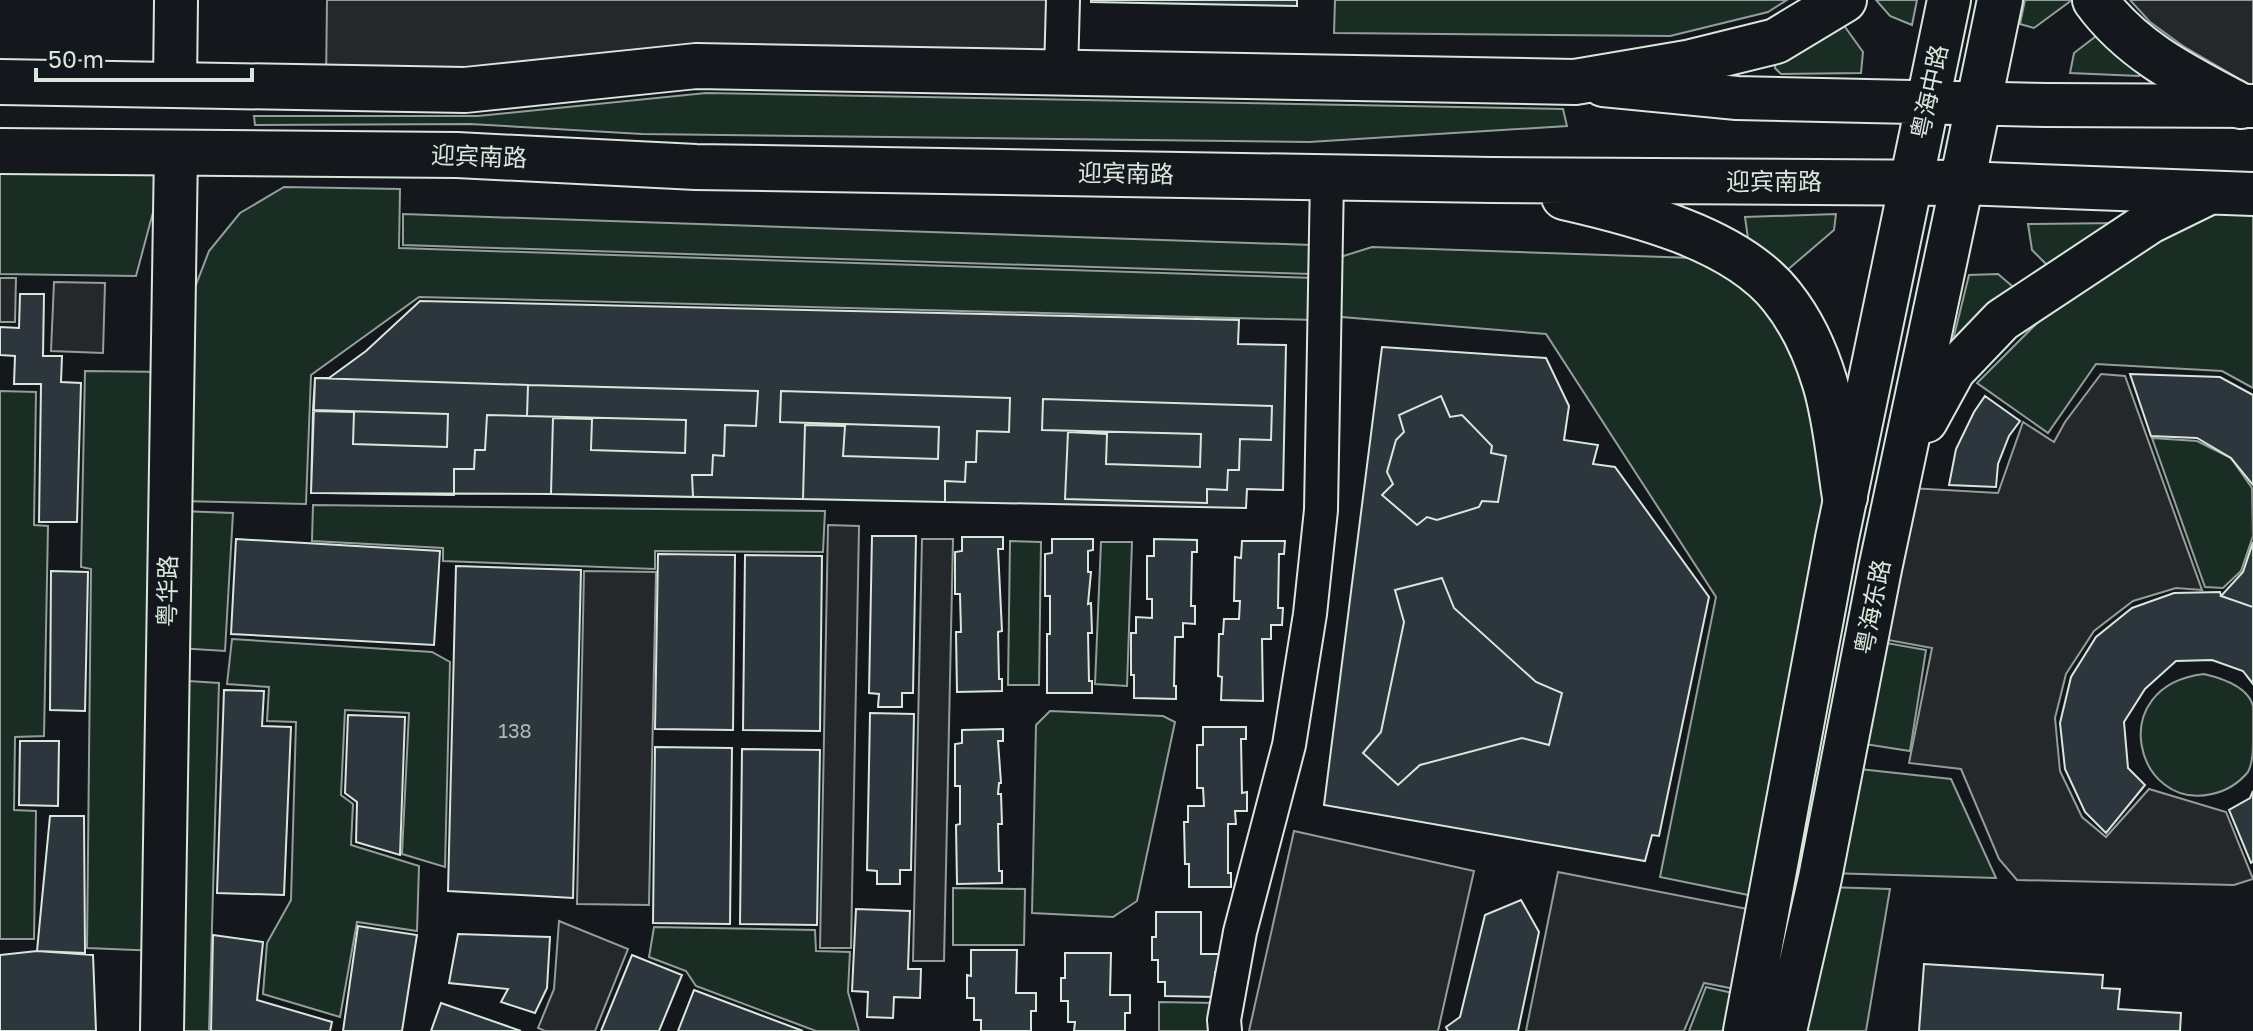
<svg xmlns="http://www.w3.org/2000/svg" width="2253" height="1031" viewBox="0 0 2253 1031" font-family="'Golos Text','Noto Sans SC',sans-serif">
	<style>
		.green { fill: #1a2d24; stroke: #939e99; stroke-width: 2 }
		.parking { fill: #24282b; stroke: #939e99; stroke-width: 2 }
		.building { fill: #2c363c; stroke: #d8e6dc; stroke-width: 2 }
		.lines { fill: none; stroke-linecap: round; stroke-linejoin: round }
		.minor-casing { stroke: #d8e6dc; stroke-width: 36 }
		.major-casing { stroke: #d8e6dc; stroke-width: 46 }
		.highway-casing { stroke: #d8e6dc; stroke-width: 48 }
		.minor { stroke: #14181c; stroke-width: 32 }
		.major { stroke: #14181c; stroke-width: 42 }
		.highway { stroke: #14181c; stroke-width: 44 }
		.labels { text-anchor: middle; stroke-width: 6; stroke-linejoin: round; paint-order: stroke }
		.number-label { font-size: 20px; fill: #adbab4 }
		.street-label { font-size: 24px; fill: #d8e6dc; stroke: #14181c }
	</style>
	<rect width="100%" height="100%" fill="#14181c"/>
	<path class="green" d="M1335,0H1787L1768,12L1670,36L1334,33Z
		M1876,0H1917L1912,25L1890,16Z
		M2025,0H2072L2034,28L2020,24Z
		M1840,20L1863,52L1861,73L1781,74L1775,68L1776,56Z
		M2104,30L2146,66L2139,76L2070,73L2074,53Z
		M706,93L1563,109L1567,126L1309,142L642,134L470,124L255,125L254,116H478Z
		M0,160L141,162L163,175L136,276L0,274Z
		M284,187L400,189L399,248L1316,278L1315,320L419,297L311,375L306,504L179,501L184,316L209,251L240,213Z
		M2253,198V388L2222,371L2096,364L2048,433L1977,383L2067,293L2191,214Z
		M403,214L1312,245L1311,274L403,245Z
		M1836,214L1834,230L1785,272L1748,239L1745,217Z
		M2120,223L2052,270L2032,250L2028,224Z
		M1372,247L1723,259L1794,318L1841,498L1763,898L1660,877L1716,597L1546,334L1330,316L1334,259Z
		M1998,274L2018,291L1964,351L1954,336L1969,275Z
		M85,371L167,372L159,951L87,948L91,569L81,567Z
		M0,391L36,392L34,525L48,526L44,736L15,737L14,810L36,811L34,939H0Z
		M2152,438L2197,441L2231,458L2252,488L2253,536L2241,571L2223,588L2205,587Z
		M313,505L825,511L823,552L655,551V569L443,561V548L312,541Z
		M180,511L233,513L225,651L178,648Z
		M1010,541L1041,542L1039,685H1008Z
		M1101,542H1132L1127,686L1095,684Z
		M232,639L432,652L450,662L445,867L402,854L409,713L345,710L341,795L353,804L351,845L419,866L417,931L357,922L340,1017L263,994L267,943L291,900L296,722L267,721L269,687L227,684Z
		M1875,641L1926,650L1910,751L1858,743Z
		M2204,674C2221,678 2248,686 2253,706C2253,715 2253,728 2253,737C2253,750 2253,762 2248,772C2238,784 2226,791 2212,794C2136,812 2103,686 2204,674Z
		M172,680L219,683L209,1031H168Z
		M1050,711L1163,716L1175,722L1137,901L1113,917L1032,913L1036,725Z
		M1850,768L1951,779L1996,878L1828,873Z
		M1826,887L1890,889L1866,1031H1791Z
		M953,888L1025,889L1024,945H953Z
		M654,927L815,930L816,951L850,952L848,992L859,1031H816L696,986L686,971L649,957Z
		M1706,987L1746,996L1739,1031H1689Z
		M1159,1002L1217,1003L1216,1031H1159Z"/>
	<path class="parking" d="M327,0H1056L1055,69L326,83Z
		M2130,0H2253V87L2183,46L2150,22Z
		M0,278H16L15,322H0Z
		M54,282L105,283L103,353L51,351Z
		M2101,374L2125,376L2202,590L2176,588L2133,601L2094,631L2066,674L2055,718L2060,771L2082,817L2106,837L2149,789L2226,812L2253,879L2234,885L2017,880L1999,859L1961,769L1909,763L1932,648L1872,637L1910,488L1998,493L2023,422L2054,442L2065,422Z
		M828,525L859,526L851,948H820Z
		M922,539H953L944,961H913Z
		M584,571L656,572L649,905L577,904Z
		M1294,831L1474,871L1438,1031H1249Z
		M1558,872L1758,911L1745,991L1704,983L1684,1031H1526Z
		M559,921L628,949L595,1031H545L538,1028L554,989Z"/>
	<path class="building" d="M1091,0H1297V6L1091,2Z
		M20,294H44L43,356H62L61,382L81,383L77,522H39L41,384H14L15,356L0,355V327L19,328Z
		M420,301L1239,320L1238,344L1286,345L1283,490L1247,489L1246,508L551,494L311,493L315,378H329L366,351Z
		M1382,347L1546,358L1569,406L1564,440L1598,445L1593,464L1615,467L1709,597L1659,836L1652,835L1645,861L1324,805Z
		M2130,374L2220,377L2253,395V485L2231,458L2197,438L2151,436Z
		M315,378L528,385L527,416L487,415L485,450H475L474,469H454V495L311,493L313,411L354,412L353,444L447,447L448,414L313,410Z
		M528,385L758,391L756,426L725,425L724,456L713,455L712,475H692L693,497L551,494L553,418L592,419L591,450L685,453L686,420L527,416Z
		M781,391L1010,398L1009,432L977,431L976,462H966L965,482L945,481V502L803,499L805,425L845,426L843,456L938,459L939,427L780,422Z
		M1441,396L1450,417L1462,415L1492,446L1491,453L1506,456L1498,502L1482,501L1479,507L1437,520L1427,517L1417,525L1382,495L1393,484L1387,472L1396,440L1404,432L1399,415Z
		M1985,396L2020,421L2009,436L1998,464L1996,487L1949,485L1956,449L1974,412Z
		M1043,399L1272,406L1271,440L1240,439L1239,470H1228L1227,490L1207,489V503L1065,499L1068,432L1107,434L1106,464L1200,467L1201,434L1042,430Z
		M872,536H916L913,693H902V707H878L879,694L869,693Z
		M962,537H1003V549H998L1002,631L998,632L999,679H1002V691L957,692L956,632H961L960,594H955V552L962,551Z
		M236,539L440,551L434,645L231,634Z
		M1052,539H1093V550L1088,551V572H1091L1088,604L1091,603L1092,633H1088L1089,681H1092V693H1047V634H1050V596H1045V554L1052,553Z
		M1154,539L1197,540V552H1192L1191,606H1195V624L1183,623V637H1175L1174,686H1176V699L1134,698V675H1131V633H1136V617L1152,618V599H1147V556H1154Z
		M1242,541H1285L1284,554H1279L1278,608H1283L1282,625H1271V639H1262L1263,701L1221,700L1222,677L1218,676L1219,634H1223L1224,619H1239L1240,601H1234L1235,557L1241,558Z
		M2253,542V607L2221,596L2243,572Z
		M658,554L735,555L733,730L655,729Z
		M745,555L822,556L820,731L743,730Z
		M456,566L581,570L573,898L448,891Z
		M51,571L88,572L85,711L50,710Z
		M1442,578L1454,608L1536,682L1562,693L1549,745L1522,738L1420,765L1398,785L1363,753L1381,732L1404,622L1395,590Z
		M2220,592L2221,596L2253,607V684L2243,671L2212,660L2176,661L2145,689L2124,722L2128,768L2145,785L2106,833L2085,812L2065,769L2060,723L2071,677L2096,637L2132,608L2174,593Z
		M224,690L264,691L262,726L291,727L284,895L217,893Z
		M870,713L914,714L911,870H900V884H877V871L867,870Z
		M348,715L405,717L400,855L356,842L357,802L345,793Z
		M1203,727H1246V739H1241L1242,793L1247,792V811H1235L1236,824H1228V873H1231V887H1189V864H1185L1184,822H1188V806H1204L1203,788H1197V745H1203Z
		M1003,729V741H998L1001,783H999L998,794H1001L1002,824H998L999,871H1002V883L957,884L956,825L960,824V786H955V744L962,743V730Z
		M20,741H59L58,806L19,805Z
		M655,747L732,748L730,924L653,923Z
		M742,749L820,750L817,925L740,924Z
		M2253,791V862L2251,863L2229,810L2250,798Z
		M50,816H84L85,953L37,951Z
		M1521,900L1539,932L1518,1031H1448L1446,1027L1460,1017L1485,915Z
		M856,909L910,911L908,969H921L920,998L894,997L893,1018L867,1017L868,992L852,991Z
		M1156,912H1201V954H1221L1220,972H1215V997L1165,996V982H1158V960H1152V937H1156Z
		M358,926L417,935L402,1031H343Z
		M458,934L550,937L547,988L535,1013L501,1002L508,989L449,983Z
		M213,935L263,942L257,1000L332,1022L330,1031H211Z
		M971,950H1017L1016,993H1036V1011H1031V1031H981V1020H974V998H967V975L971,976Z
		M37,951L93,955L96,1031H0V955Z
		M1065,953H1111L1110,995H1130V1013H1125V1031H1074L1075,1022H1068V1001H1061V978H1065Z
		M632,955L682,975L659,1031H601Z
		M1924,964L2103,975L2102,988L2120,989L2118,1009L2181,1013L2180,1031H1919Z
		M694,990L803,1031H678Z
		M441,1003L521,1031H431Z"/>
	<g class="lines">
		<g class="minor-casing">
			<path id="minor" d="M1061,73L1063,0
				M1225,1031L1224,1020L1240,932L1289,745L1310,614L1321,510L1327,178"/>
		</g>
		<g class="major-casing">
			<path id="major" d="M175,85L176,0
				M1603,85L1737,98L2047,105L2252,106
				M1926,421L1954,370L2002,320L2150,222L2205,195
				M162,1031L176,152
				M1745,1031L1837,538L1949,0
				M1785,1031L1820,878L1880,569L1962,183L2253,194"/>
		</g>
		<g class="highway-casing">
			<path id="highway" d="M2095,0C2132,51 2186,77 2241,106
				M0,82L465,90L696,66L1575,82L1687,63L1776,41L1844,0
				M0,151L457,155L696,167L1492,180L1962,183L2000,0
				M1564,197C1634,213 1736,238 1782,297C1802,322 1816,353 1825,383C1836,419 1839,460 1845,497"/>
		</g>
		<use href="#minor" class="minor"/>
		<use href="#major" class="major"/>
		<use href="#highway" class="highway"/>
	</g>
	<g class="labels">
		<g class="number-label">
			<text x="515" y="738">138</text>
		</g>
		<g class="street-label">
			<text transform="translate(1930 92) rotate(-78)" y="8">粤海中路</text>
			<text transform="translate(479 157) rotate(2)" y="8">迎宾南路</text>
			<text transform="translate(1126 174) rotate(1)" y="8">迎宾南路</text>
			<text x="1774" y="190">迎宾南路</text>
			<text transform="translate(168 591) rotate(-89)" y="8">粤华路</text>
			<text transform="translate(1873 607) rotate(-79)" y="8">粤海东路</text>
		</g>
	</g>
	<path d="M36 68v12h216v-12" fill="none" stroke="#d8e6dc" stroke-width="4"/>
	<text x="48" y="68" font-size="24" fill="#d8e6dc" stroke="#14181c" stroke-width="6" paint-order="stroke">50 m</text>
</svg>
